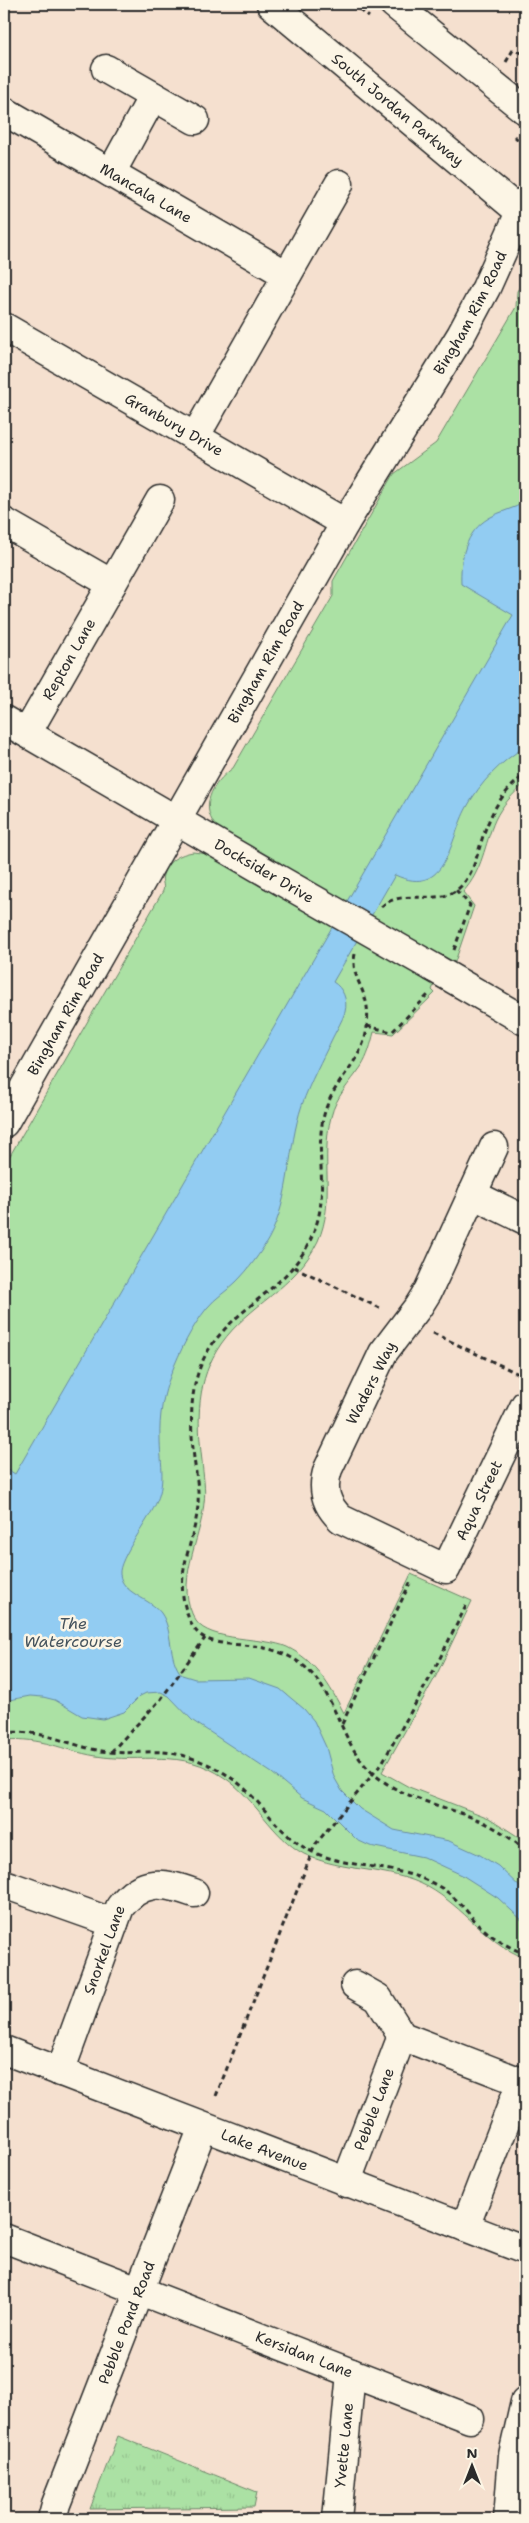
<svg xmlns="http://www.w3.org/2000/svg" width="529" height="2523" viewBox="0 0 529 2523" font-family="'Shantell Sans',sans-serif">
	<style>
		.grass { fill: url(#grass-tufts); stroke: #6b8668 }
		.park { fill: #abe1a4; stroke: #6b8668 }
		.water { fill: #92ccf2; stroke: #698ca2 }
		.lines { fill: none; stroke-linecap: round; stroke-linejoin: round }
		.minor-casing { stroke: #2b2b2b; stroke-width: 31 }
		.path { stroke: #2b2b2b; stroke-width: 3; stroke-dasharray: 5 4; stroke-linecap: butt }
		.minor { stroke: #fcf5e5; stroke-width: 28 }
		.minor-bridge-casing { stroke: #2b2b2b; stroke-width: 31; stroke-linecap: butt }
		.minor-bridge { stroke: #fcf5e5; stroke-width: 28 }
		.labels { text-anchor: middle; stroke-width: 5; stroke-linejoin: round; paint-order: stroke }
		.street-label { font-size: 15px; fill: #2b2b2b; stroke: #fcf5e5 }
		.water-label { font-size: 16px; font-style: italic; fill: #45535d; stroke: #fcf5e5 }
	</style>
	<defs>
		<pattern id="grass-tufts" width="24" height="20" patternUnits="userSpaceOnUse" patternTransform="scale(1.25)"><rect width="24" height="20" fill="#abe1a4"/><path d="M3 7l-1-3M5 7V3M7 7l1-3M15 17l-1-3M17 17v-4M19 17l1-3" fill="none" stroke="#93c18d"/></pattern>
	</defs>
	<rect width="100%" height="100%" fill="#f5e0cf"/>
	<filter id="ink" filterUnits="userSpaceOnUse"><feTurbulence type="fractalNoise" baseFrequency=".02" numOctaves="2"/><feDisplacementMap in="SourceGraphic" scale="10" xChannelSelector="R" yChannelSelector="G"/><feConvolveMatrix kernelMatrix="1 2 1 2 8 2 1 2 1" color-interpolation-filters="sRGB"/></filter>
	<g filter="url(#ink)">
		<path class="grass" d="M118,2436L257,2492L254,2507L90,2509Z"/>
		<path class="park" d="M525,279V783C513,794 502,805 495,820C484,845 483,870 463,892L474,906L455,962L450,960L448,964L219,830C198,808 211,784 233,768L333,596V581L394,474L436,443L516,307L517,291Z
			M193,852L208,854L434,985L432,990L435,993L393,1034L374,1032C371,1044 368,1056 361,1067C350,1083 336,1096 331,1117C320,1158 336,1201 318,1241C295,1289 249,1304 221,1344C196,1380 197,1419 202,1461C203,1475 206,1489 204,1503C201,1541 173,1584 196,1621C210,1642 265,1637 287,1647C316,1661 330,1686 344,1713L411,1574L472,1601L436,1676L382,1772L409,1787L489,1818L525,1841V1958C486,1943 464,1907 428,1887C389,1866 343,1873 304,1854C272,1837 256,1799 225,1778C180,1747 143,1764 96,1756C60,1750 44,1737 4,1740V1166L163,891C165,885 161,881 163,875C166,861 180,854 193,852Z"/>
		<path class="water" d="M525,502V747C501,761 480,783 467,807C449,839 448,899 395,875L333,982C343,988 348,1000 345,1012C342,1021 337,1029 333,1037C322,1060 310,1082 302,1105C287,1149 291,1197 269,1238C260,1254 249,1269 236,1282C227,1291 215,1298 207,1308C191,1328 180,1351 171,1374C163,1394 159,1417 160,1439C160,1460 166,1481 157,1501C150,1519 118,1559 120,1574C122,1594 150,1598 161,1613C174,1631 167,1658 182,1675L195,1679L249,1678L280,1689L304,1709L314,1721L326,1747L334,1777L342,1791L360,1809L394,1830L449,1841L480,1855L498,1866L525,1892V1923L498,1898L462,1875L423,1857L370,1846L357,1840L326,1809L302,1798L272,1773L193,1721L169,1696L161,1692L146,1693L140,1696L124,1712L103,1719L82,1716L55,1700L43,1697L30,1696L4,1701V1467L15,1474L513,615L461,584C460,559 465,532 489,518C500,511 514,509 525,502Z"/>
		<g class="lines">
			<g class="minor-casing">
				<g id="minor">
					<path id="s1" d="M271,4L525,216"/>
					<path d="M394,4L525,110"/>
					<path d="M106,69L195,120"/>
					<path id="s2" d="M4,111L287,275"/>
					<path d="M111,173L153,96"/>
					<path id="s3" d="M4,327L345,523"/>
					<path d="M195,437L339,184"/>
					<path d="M4,522L112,584"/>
					<path d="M4,720L271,875"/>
					<path id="s4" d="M27,733L160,500"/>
					<path d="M434,968L525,1021"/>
					<path id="s5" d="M4,1123L345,523L461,335L486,288L525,201"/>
					<path id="s6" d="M494,1147L428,1291L418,1307L383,1353L328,1469C321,1490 326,1505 341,1519L446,1569L525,1405"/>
					<path d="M472,1194L525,1220"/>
					<path d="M4,1884L114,1923"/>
					<path d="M355,1985L378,1998L402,2036L521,2082L525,2081"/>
					<path id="s7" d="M4,2050L525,2250"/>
					<path id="s8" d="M60,2072L120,1907C142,1878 163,1882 194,1893"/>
					<path id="s9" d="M346,2183L402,2036"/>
					<path d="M465,2227L521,2082"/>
					<path id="s10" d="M4,2238L470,2419"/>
					<path id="s11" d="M52,2519L56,2504L203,2127"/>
					<path id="s12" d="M337,2519L351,2373"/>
					<path d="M508,2519L513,2455L525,2402"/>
				</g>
			</g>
			<path class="path" d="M353,4L369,17
				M506,62L513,50L525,54
				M514,136L525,146
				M381,907C403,887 436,907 458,889C477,873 478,844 488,823C496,803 508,787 525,775
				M454,950L470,905L456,890
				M355,954C351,972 360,982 365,998C368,1007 368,1017 367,1027C364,1058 339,1076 328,1103C312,1141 328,1180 318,1219C300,1288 235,1301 205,1356C189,1387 190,1424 194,1458C196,1474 199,1489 198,1505C195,1543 173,1574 187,1613C189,1620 192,1627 198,1633C213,1647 240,1643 259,1647C273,1649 286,1654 297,1661C338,1688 338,1745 375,1775C403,1799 443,1805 476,1819C494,1826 511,1838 525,1850
				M367,1026L392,1032L428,995
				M294,1267L382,1309
				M433,1333L525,1377
				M342,1724L410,1583
				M4,1733C46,1728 71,1748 110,1752C128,1754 146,1751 163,1752C186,1754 212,1764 230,1777C262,1798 277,1836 313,1852C355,1871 402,1863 443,1889C457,1898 467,1912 478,1924C491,1937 508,1947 525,1954
				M111,1752L161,1699L205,1638
				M216,2096L315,1845L382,1763L432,1674L467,1604"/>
			<use href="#minor" class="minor"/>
			<g class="minor-bridge-casing">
				<path id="minor-bridge" d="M271,875L434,968"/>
			</g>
			<use href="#minor-bridge" class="minor-bridge"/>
		</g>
	</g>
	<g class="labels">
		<g class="street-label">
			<text dy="5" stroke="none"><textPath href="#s1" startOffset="165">South Jordan Parkway</textPath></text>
			<text dy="5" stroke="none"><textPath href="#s2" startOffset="164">Mancala Lane</textPath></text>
			<text dy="5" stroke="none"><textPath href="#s5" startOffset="935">Bingham Rim Road</textPath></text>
			<text dy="5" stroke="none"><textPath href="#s3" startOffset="196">Granbury Drive</textPath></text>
			<text dy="5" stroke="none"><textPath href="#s4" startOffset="85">Repton Lane</textPath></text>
			<text dy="5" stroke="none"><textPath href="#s5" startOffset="530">Bingham Rim Road</textPath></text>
			<text transform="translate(264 871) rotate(30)" y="5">Docksider Drive</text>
			<text dy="5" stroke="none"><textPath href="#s5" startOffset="125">Bingham Rim Road</textPath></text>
			<text transform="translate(371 1383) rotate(-63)" y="5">Waders Way</text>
			<text dy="5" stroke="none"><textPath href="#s6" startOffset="611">Aqua Street</textPath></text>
			<text dy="5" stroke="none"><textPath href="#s8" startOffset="130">Snorkel Lane</textPath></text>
			<text dy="5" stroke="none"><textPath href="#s9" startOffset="79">Pebble Lane</textPath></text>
			<text dy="5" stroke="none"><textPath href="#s7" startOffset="279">Lake Avenue</textPath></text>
			<text dy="5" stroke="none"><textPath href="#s11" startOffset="210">Pebble Pond Road</textPath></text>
			<text dy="5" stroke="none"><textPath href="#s10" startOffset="322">Kersidan Lane</textPath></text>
			<text dy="5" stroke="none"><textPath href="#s12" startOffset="74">Yvette Lane</textPath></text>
		</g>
		<g class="water-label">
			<text x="73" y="1629">The<tspan x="73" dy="18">Watercourse</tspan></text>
		</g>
	</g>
	<rect width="529" height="2523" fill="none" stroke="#fcf5e5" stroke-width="20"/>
	<rect x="10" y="10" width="509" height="2503" fill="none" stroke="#2b2b2b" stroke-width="2" filter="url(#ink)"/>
	<g transform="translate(472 2466)" stroke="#fcf5e5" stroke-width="4" paint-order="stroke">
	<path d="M0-4L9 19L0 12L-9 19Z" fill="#2b2b2b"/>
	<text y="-8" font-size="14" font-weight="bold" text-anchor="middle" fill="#2b2b2b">N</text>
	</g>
</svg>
